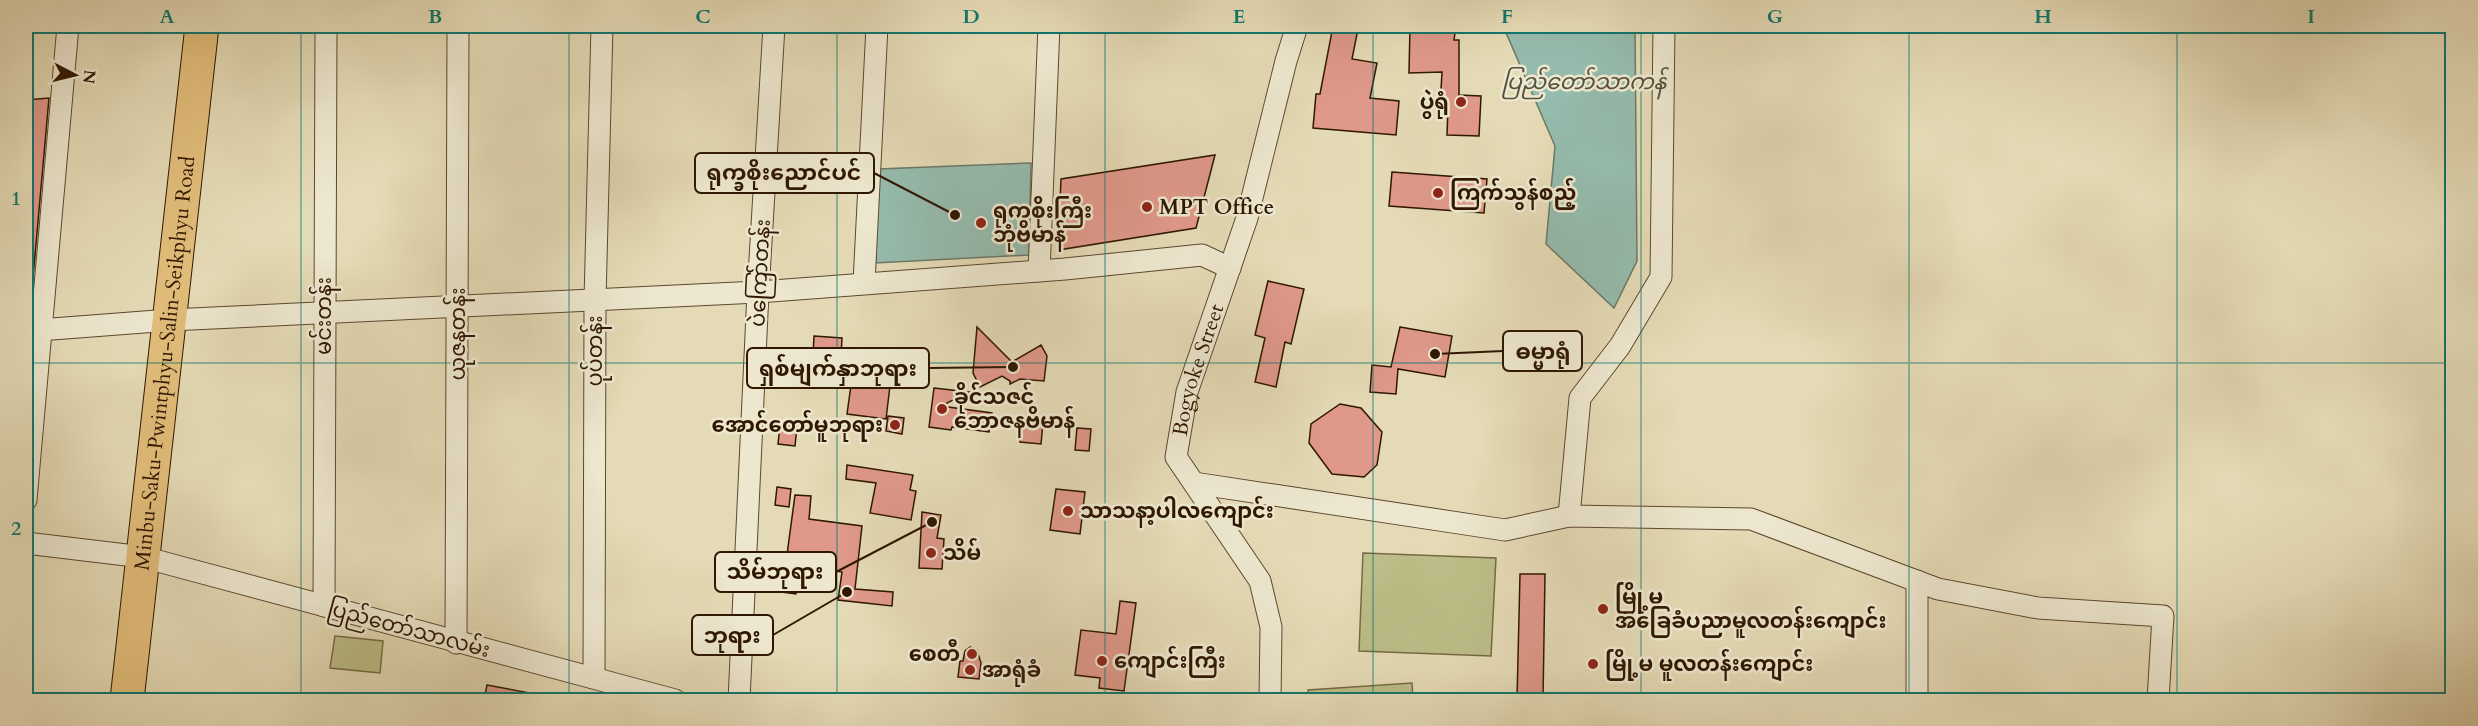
<svg xmlns="http://www.w3.org/2000/svg" width="2478" height="726" viewBox="0 0 2478 726" font-family="Cardo,'Noto Sans Myanmar',serif">
	<style>
		.green { fill: #bcbd88; stroke: #766a44; stroke-width: 1.5 }
		.water { fill: #95bbad; stroke: #6c7968; stroke-width: 1.5 }
		.building { fill: #df988a; stroke: #2f1701; stroke-width: 1.5 }
		.lines { fill: none; stroke-linecap: round; stroke-linejoin: round }
		.minor-casing { stroke: #5c482e; stroke-width: 23 }
		.primary-casing { stroke: #2f1701; stroke-width: 35 }
		.minor { stroke: #ede7cf; stroke-width: 21 }
		.primary { stroke: #e2bd7a; stroke-width: 33 }
		.grid { fill: none; stroke: #0f766e; stroke-width: 1.5; stroke-opacity: 0.55 }
		.poi-dot { fill: #8f2418; stroke: #ede7cf; stroke-width: 2 }
		.labels { text-anchor: middle; stroke-width: 5; stroke-linejoin: round; paint-order: stroke }
		.poi-label { font-size: 21px; font-weight: bold; fill: #2f1701; stroke: #ede7cf; text-anchor: start }
		.street-label { font-size: 21px; fill: #2f1701; stroke: #ede7cf }
		.water-label { font-size: 22px; font-style: italic; fill: #53503d; stroke: #ede7cf }
		.leader { fill: none; stroke: #2f1701; stroke-width: 2 }
		.callout-dot { fill: #2f1701; stroke: #ede7cf; stroke-width: 2 }
		.callout { fill: #ede7cf; stroke: #2f1701; stroke-width: 2 }
		.callout-label { font-size: 22px; text-anchor: middle; font-weight: bold; fill: #2f1701 }
		.neatline { fill: none; stroke: #0f766e; stroke-width: 2 }
		.grid-label { font-size: 20px; text-anchor: middle; font-weight: bold; fill: #0f766e }
	</style>
	<rect width="100%" height="100%" fill="#e4dab5"/>
	<filter id="stains"><feTurbulence type="fractalNoise" baseFrequency=".00333" numOctaves="4"/><feColorMatrix values="0 0 0 0 .2 0 0 0 0 .09 0 0 0 0 .02 0 0 0 .5 -.17"/></filter>
	<radialGradient id="worn" r=".72"><stop offset=".6" stop-color="#630" stop-opacity="0"/><stop offset="1" stop-color="#630" stop-opacity=".3"/></radialGradient>
	<path class="green" d="M1363,553L1496,558L1491,656L1359,651Z
		M335,636L383,641L380,673L330,668Z
		M1412,683L1413,700H1309L1308,690Z"/>
	<path class="water" d="M1499,26H1635L1637,261L1614,308L1546,244L1555,146L1507,35Z
		M1031,163L1029,255L875,263L878,169Z"/>
	<path class="building" d="M1333,26L1358,29L1352,59L1377,63L1370,98L1399,101L1396,135L1313,128L1316,94H1320Z
		M1410,26H1456L1454,40H1459V95L1481,96L1479,136L1447,135L1448,108L1440,107L1442,72L1409,73Z
		M49,98L32,289H26V100Z
		M1215,155L1196,228L1058,250L1061,179Z
		M1392,172L1487,179L1484,213L1389,206Z
		M1268,281L1304,289L1291,344L1285,342L1276,387L1255,382L1265,338L1255,335Z
		M977,327L1012,362L1041,345L1047,356L1044,381L1020,379L1010,384V381L1002,376L980,387L973,373Z
		M1400,327L1452,336L1445,377L1398,369L1396,394L1370,392L1372,365L1391,367Z
		M814,336L842,338L841,357L813,355Z
		M855,356L893,361L886,419L847,414Z
		M934,388L969,392L941,406L992,413L989,432L952,427L951,430L929,427Z
		M1340,404L1361,408L1382,432L1377,465L1364,477L1332,474L1309,443L1311,424Z
		M888,416L904,418L902,434L886,431Z
		M1022,420L1043,423L1041,444L1020,442Z
		M780,425L797,427L795,446L778,444Z
		M1077,428L1091,429L1089,451L1075,450Z
		M847,465L913,475L910,490L916,491L911,520L870,513L876,483L846,479Z
		M777,487L791,489L789,507L775,505Z
		M1056,489L1085,492L1080,534L1050,530Z
		M795,495L811,496L809,519L862,526L855,589L893,592L892,606L838,600L842,572L800,565L796,594L782,592Z
		M922,512L941,515L937,538L944,539L942,569L919,568Z
		M1520,574H1545L1543,700H1517Z
		M1120,601L1136,603L1124,691L1099,688L1100,678L1075,675L1081,630L1116,634Z
		M970,647L977,650L981,663L979,679L958,677L960,661H963L965,651Z
		M487,685L530,693L529,700H484Z"/>
	<g class="lines">
		<g class="minor-casing">
			<g id="minor">
				<path d="M1039,271L1049,26"/>
				<path d="M864,283L877,26"/>
				<path d="M26,331L170,320L758,292L1065,269L1202,255L1230,268"/>
				<path d="M1194,483L1505,530L1569,516L1751,519L1938,589L2038,608L2163,616L2158,700"/>
				<path d="M26,500L68,26"/>
				<path d="M1569,516L1580,398L1620,346L1661,277L1664,26"/>
				<path d="M26,543L143,557L675,700"/>
				<path d="M324,606L326,26"/>
				<path d="M456,643L458,26"/>
				<path d="M594,677L595,300L602,26"/>
				<path d="M739,700L758,292L774,26"/>
				<path id="s1" d="M1270,700L1271,627L1260,581L1176,457L1187,392L1247,218L1286,61L1297,26"/>
				<path d="M1917,700V581"/>
			</g>
		</g>
		<g class="primary-casing">
			<g id="primary">
				<path id="s2" d="M127,700L202,26"/>
			</g>
		</g>
		<use href="#minor" class="minor"/>
		<use href="#primary" class="primary"/>
	</g>
	<path class="grid" d="M301,26V700M569,26V700M837,26V700M1105,26V700M1373,26V700M1641,26V700M1909,26V700M2177,26V700M26,363H2452"/>
	<g class="poi-dot">
		<circle cx="1461" cy="102" r="6"/>
		<circle cx="1438" cy="193" r="6"/>
		<circle cx="1147" cy="207" r="6"/>
		<circle cx="981" cy="223" r="6"/>
		<circle cx="942" cy="409" r="6"/>
		<circle cx="895" cy="425" r="6"/>
		<circle cx="1068" cy="511" r="6"/>
		<circle cx="931" cy="553" r="6"/>
		<circle cx="1603" cy="609" r="6"/>
		<circle cx="972" cy="654" r="6"/>
		<circle cx="1102" cy="661" r="6"/>
		<circle cx="1593" cy="664" r="6"/>
		<circle cx="970" cy="670" r="6"/>
	</g>
	<g class="labels">
		<g class="poi-label">
			<text x="1449" y="109" text-anchor="end">ပွဲရုံ</text>
			<text x="1450" y="200">ကြက်သွန်စည့်</text>
			<text x="1159" y="214">MPT Office</text>
			<text x="993" y="218">ရုက္ခစိုးကြီး<tspan x="993" dy="24">ဘုံဗိမာန်</tspan></text>
			<text x="954" y="404">ခိုင်သဇင်<tspan x="954" dy="24">ဘောဇနဗိမာန်</tspan></text>
			<text x="883" y="432" text-anchor="end">အောင်တော်မူဘုရား</text>
			<text x="1080" y="518">သာသနာ့ပါလကျောင်း</text>
			<text x="943" y="560">သိမ်</text>
			<text x="1615" y="604">မြို့မ<tspan x="1615" dy="24">အခြေခံပညာမူလတန်းကျောင်း</tspan></text>
			<text x="960" y="661" text-anchor="end">စေတီ</text>
			<text x="1114" y="668">ကျောင်းကြီး</text>
			<text x="1605" y="671">မြို့မ မူလတန်းကျောင်း</text>
			<text x="982" y="677">အာရုံခံ</text>
		</g>
		<g class="street-label">
			<text transform="translate(760 273) rotate(-87)" y="7">ပဲကြော်တန်း</text>
			<text transform="translate(324 316) rotate(-90)" y="7">မင်းတန်း</text>
			<text transform="translate(458 334) rotate(-90)" y="7">ယုဇနတန်း</text>
			<text transform="translate(595 351) rotate(-90)" y="7">ပုပ်တန်း</text>
			<text dy="7" stroke="none"><textPath href="#s2" startOffset="339">Minbu-Saku-Pwintphyu-Salin-Seikphyu Road</textPath></text>
			<text dy="7" stroke="none"><textPath href="#s1" startOffset="360">Bogyoke Street</textPath></text>
			<text transform="translate(409 629) rotate(15)" y="7">ပြည်တော်သာလမ်း</text>
		</g>
		<g class="water-label">
			<text x="1584" y="89">ပြည်တော်သာကန်</text>
		</g>
	</g>
	<path class="leader" d="M955 215L874 173M1435 354L1503 351M1013 367L929 368M932 522L836 572M847 592L773 635"/>
	<g class="callout-dot">
		<circle cx="955" cy="215" r="6"/>
		<circle cx="1435" cy="354" r="6"/>
		<circle cx="1013" cy="367" r="6"/>
		<circle cx="932" cy="522" r="6"/>
		<circle cx="847" cy="592" r="6"/>
	</g>
	<g class="callout">
		<rect x="695" y="153" width="179" height="40" rx="6"/>
		<rect x="1503" y="331" width="79" height="40" rx="6"/>
		<rect x="747" y="348" width="182" height="40" rx="6"/>
		<rect x="715" y="552" width="121" height="40" rx="6"/>
		<rect x="692" y="615" width="81" height="40" rx="6"/>
	</g>
	<g class="callout-label">
		<text x="784" y="180">ရုက္ခစိုးညောင်ပင်</text>
		<text x="1543" y="359">ဓမ္မာရုံ</text>
		<text x="838" y="376">ရှစ်မျက်နှာဘုရား</text>
		<text x="775" y="579">သိမ်ဘုရား</text>
		<text x="732" y="643">ဘုရား</text>
	</g>
	<rect width="2478" height="726" fill="none" stroke="#e4dab5" stroke-width="66"/>
	<g transform="translate(75 75) rotate(97)" stroke="#ede7cf" stroke-width="4.5" paint-order="stroke">
	<path d="M0-4.5L10 22L0 15L-10 22Z" fill="#2f1701"/>
	<text y="-9" font-size="16" font-weight="bold" text-anchor="middle" fill="#2f1701">N</text>
	</g>
	<rect x="33" y="33" width="2412" height="660" class="neatline"/>
	<g class="grid-label">
		<text x="167" y="23">A</text>
		<text x="435" y="23">B</text>
		<text x="703" y="23">C</text>
		<text x="971" y="23">D</text>
		<text x="1239" y="23">E</text>
		<text x="1507" y="23">F</text>
		<text x="1775" y="23">G</text>
		<text x="2043" y="23">H</text>
		<text x="2311" y="23">I</text>
		<text x="16" y="205">1</text>
		<text x="16" y="535">2</text>
	</g>
	<rect width="100%" height="100%" filter="url(#stains)"/>
	<rect width="100%" height="100%" fill="url(#worn)"/>
</svg>
